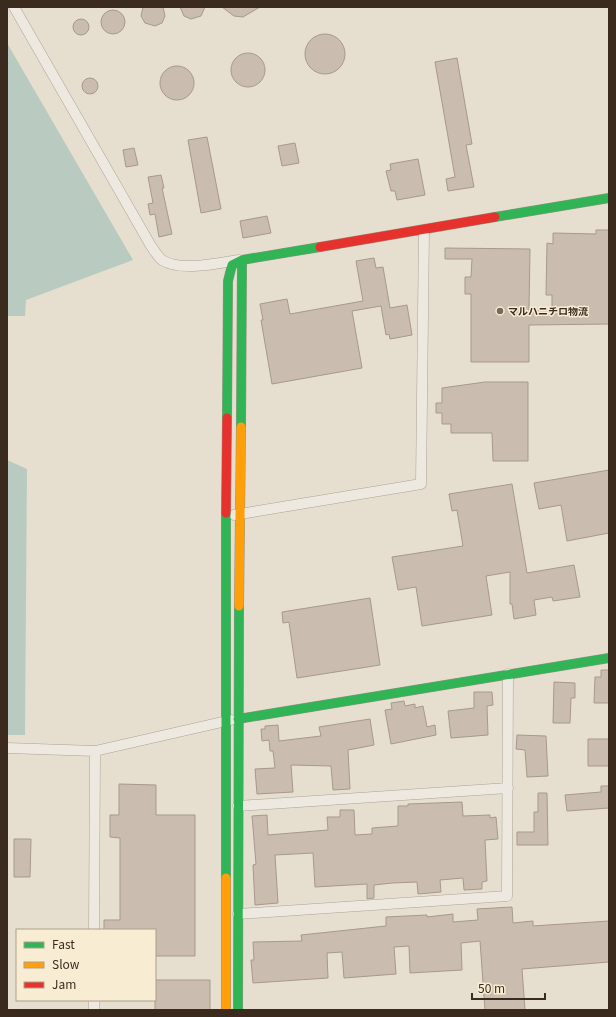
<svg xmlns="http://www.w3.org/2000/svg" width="616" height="1017" viewBox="0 0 616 1017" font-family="Georgia,'Noto Sans JP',serif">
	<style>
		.water { fill: #b9cbc0 }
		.building { fill: #cabcae; stroke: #a7998d }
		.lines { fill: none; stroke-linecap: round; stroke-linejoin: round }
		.street-casing { stroke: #aba397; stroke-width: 11 }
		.fast-casing { stroke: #9b9286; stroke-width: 10 }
		.slow-casing { stroke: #9b9286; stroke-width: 10 }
		.jam-casing { stroke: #9b9286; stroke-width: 10 }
		.street { stroke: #eee9e0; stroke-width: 10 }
		.fast { stroke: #30b455; stroke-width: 9 }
		.slow { stroke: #ff9f0a; stroke-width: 9 }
		.jam { stroke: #e5322d; stroke-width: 9 }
		.poi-dot { fill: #776a5c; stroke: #f8ecd3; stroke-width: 1.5 }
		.labels { text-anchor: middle; stroke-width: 3; stroke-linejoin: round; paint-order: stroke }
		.poi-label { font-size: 10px; font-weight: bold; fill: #3b2b1e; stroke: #f8ecd3; text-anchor: start }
	</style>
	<rect width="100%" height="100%" fill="#e6dece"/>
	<path class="water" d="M7,43L133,260L26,300L25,316H7Z
		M7,460L27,469L25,735H7Z"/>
	<path class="building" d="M143,7H163L165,16L162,23L155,26L145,23L141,16Z
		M180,7H205L201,16L191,19L184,16Z
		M222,7H260L243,17L234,16Z
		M101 22a12 12 0 1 1 24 0a12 12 0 1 1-24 0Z
		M73 27a8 8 0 1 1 16 0a8 8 0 1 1-16 0Z
		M305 54a20 20 0 1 1 40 0a20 20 0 1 1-40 0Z
		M231 70a17 17 0 1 1 34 0a17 17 0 1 1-34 0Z
		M457,58L472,144L466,145L474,187L448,191L446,179L455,177L435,62Z
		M160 83a17 17 0 1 1 34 0a17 17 0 1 1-34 0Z
		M82 86a8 8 0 1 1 16 0a8 8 0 1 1-16 0Z
		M207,137L221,209L201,213L188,140Z
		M295,143L299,163L282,166L278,146Z
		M134,148L138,165L126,167L123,150Z
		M418,159L425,195L397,200L395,191H391L386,171L391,170L390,164Z
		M161,175L164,188H162L172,234L159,237L155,214L150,215L148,204L153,203L148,177Z
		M267,216L271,233L243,238L240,221Z
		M596,230H609V324L529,325V362H471V294H465V277H471L472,259H445V248L530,249L529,310L552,311V295H546L547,243L553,244V233L596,234Z
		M374,258L376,268L383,267L390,308L407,305L412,335L390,339L389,334L386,335L381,306L352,311L362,368L272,384L261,320H263L260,304L287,299L290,314L363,301L356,261Z
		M485,382H528V461H493L492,433H451V424H442V413H436V403H442V388Z
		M609,470V533L567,541L561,505L539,509L534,483Z
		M512,484L527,573L574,565L580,597L553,601L552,597L534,600L536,615L514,619L512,604H510V572L486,576L492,615L422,626L416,587L398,590L392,557L463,546L457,510L452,511L449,494Z
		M370,598L380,665L297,678L289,622L283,623L282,612Z
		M601,670H609V703H594L595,677H601Z
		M554,682L575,683V698H571L570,723H553Z
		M474,692H492L493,705L487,706L488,735L451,738L448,711L474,708Z
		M404,701L405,706L415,704V708L423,706L427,727L435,725L436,735L391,744L385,710L392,709L391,703Z
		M370,719L374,745L348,750L350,789L333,790L331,766L291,765L293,792L257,794L255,769L275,768L273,751H270L269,740L262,741L261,729H265V726L278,725L279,741L321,736L319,727Z
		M517,735L546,736L548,776L527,777L525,750L516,749Z
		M588,739H609V766H588Z
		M119,784L156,785V815H195V956H155V930H104V920H120V838L110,837V815H119Z
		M601,786H609V808L567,811L565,795L601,792Z
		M538,793H547L548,845H517V832H534V812H538Z
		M462,802L463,816L490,815V818L496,817L498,839L485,840L487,881L482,882V889L464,890L463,878L440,880L441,892L418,894L417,882L392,883L374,885V898L367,899V884L315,887L313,853L275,855L278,903L255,905L253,865L256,864L252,816L267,815L268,835L328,830L327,817H340V810H354L355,835L372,834V828L398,826V806H408V804Z
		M14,839H31L30,877H14Z
		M512,907L513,923L533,921V926L609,921V962L522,969L525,1010H485L480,941L461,943L462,970L410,973L409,946L394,947L396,974L344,978L342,952L327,953L328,978L253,983L251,960H254L253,942L302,941L301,935L386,926V917L427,915V917L453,914V922L478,920L477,909Z
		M155,980H210V1010H155Z"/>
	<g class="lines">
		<g class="street-casing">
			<path id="street" d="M14,7L151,246C154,250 158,257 162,260C180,272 219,263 239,260
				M234,515L421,484L424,230
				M7,748L95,751L231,720
				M238,806L508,788
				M238,914L507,896L508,674
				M94,930L95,751
				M94,1010V1000"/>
		</g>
		<g class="fast-casing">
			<path id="fast" d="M495,217L609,198
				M227,418L228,281L232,265L242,260L320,247
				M241,427L242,260
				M238,719L609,658
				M226,878V513
				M238,1010L239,606"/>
		</g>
		<g class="slow-casing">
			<path id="slow" d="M239,606L241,427
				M226,878V1010"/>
		</g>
		<g class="jam-casing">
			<path id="jam" d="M320,247L495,217
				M226,513L227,418"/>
		</g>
		<use href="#street" class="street"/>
		<use href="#fast" class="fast"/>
		<use href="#slow" class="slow"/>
		<use href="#jam" class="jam"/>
	</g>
	<circle class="poi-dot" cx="500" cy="311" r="4"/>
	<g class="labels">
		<g class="poi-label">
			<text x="508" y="315">マルハニチロ物流</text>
		</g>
	</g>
	<rect width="616" height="1017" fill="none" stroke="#3b2b1e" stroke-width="16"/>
	<rect x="16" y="929" width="140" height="72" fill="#f8ecd3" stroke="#ac9f8b"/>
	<rect x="24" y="942" width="20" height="6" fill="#30b455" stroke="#ac9f8b"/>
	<text x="52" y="949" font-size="12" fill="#3b2b1e">Fast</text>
	<rect x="24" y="962" width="20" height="6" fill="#ff9f0a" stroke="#ac9f8b"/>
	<text x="52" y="969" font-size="12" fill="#3b2b1e">Slow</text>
	<rect x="24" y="982" width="20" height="6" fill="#e5322d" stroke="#ac9f8b"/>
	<text x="52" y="989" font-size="12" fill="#3b2b1e">Jam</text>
	<path d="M472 993v6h73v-6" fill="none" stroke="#3b2b1e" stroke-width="2"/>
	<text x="478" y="993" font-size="12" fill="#3b2b1e" stroke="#f8ecd3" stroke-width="3" paint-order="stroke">50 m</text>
</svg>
